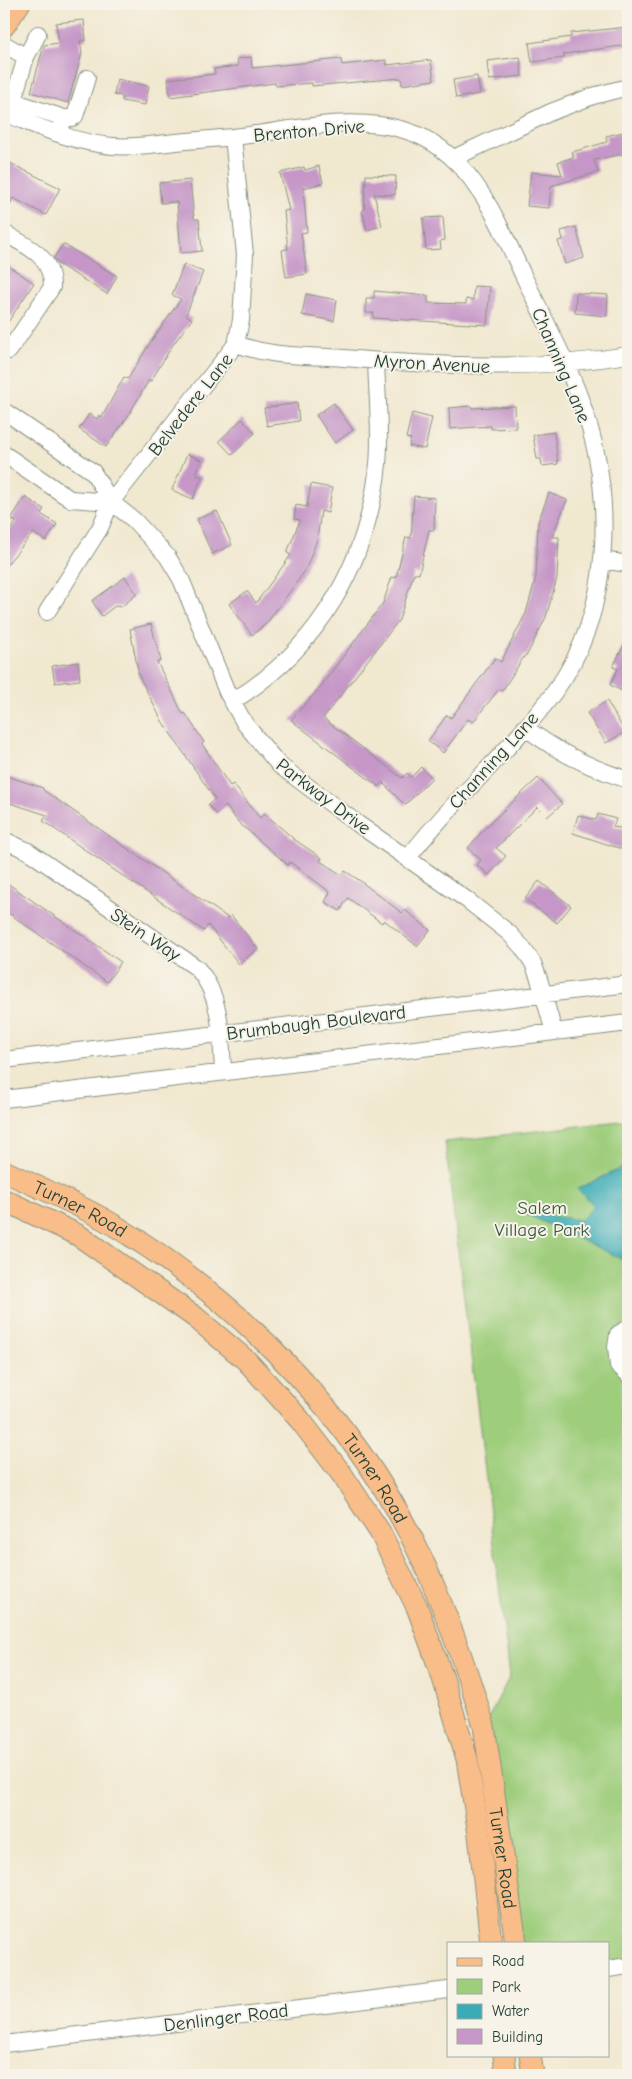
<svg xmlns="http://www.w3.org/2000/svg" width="632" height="2079" viewBox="0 0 632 2079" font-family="'Comic Neue',sans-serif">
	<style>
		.green { fill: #9ecd7c; stroke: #5e8558 }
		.water { fill: #3bacb7; stroke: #2d7476 }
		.building { fill: #c596c7 }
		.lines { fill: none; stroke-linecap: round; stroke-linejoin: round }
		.minor-casing { stroke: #889282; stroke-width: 18 }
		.major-casing { stroke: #889282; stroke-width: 23 }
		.minor { stroke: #fff; stroke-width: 16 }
		.major { stroke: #f8bd89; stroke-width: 21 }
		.labels { text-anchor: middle; stroke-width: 4; stroke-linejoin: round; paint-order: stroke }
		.street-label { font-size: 19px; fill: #1f3d34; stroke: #f7f3e8 }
		.park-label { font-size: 19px; fill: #385a42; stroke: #f7f3e8 }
	</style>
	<rect width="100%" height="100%" fill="#f7f3e8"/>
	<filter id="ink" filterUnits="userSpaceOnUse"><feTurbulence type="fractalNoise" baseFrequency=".02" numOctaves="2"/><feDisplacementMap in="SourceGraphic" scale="10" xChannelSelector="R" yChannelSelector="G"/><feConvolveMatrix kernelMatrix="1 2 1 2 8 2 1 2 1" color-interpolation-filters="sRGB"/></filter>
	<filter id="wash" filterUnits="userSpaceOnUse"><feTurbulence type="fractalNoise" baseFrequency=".0096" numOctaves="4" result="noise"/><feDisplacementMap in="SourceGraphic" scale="20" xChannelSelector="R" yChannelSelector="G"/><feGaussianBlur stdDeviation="1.12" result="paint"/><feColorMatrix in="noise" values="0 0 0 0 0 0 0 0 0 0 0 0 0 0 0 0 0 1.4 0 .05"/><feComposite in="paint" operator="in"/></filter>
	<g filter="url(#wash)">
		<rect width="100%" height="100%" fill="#f1e8d0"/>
		<path class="green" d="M628,1120V1966L608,1969V1943H516L484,1726L510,1676L445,1142Z"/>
		<path class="water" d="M628,1165V1262L522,1212L581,1220L594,1206L577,1189Z"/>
		<g id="blocks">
			<path class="building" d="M84,20L86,40L80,41L82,53L68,103L31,92L44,45L59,43L56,23Z
				M628,27V45L564,54V58L532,62L529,43L571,37V33Z
				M251,57L252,68L341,59L342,65L386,60L387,65L431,60L434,80L402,85L401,78L312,86V83L276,86L275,83L170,97L168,79L215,74L214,69L238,66L237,59Z
				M520,57L522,76L489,80L487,61Z
				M477,76L480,94L456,98L453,80Z
				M117,79L149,86L145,105L122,101V96L114,95Z
				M628,131V153L594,160L598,172L551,186L549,208L527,206L531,172L562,175L558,162L574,157L572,152L607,142L606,136Z
				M4,160L60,188L46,215L13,198L4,217Z
				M319,166L323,183L303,188L307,232L301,233L307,274L286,277L282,250L288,249L284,211L289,210L280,173L304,167L305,170Z
				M366,175L396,176L395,195L374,194L382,226L367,230L362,211L364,210Z
				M190,180L194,219H199L202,251L181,253L177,202L161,203L159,183Z
				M443,217L445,240L440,241L441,249L426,250L423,218Z
				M576,227L584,258L565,264L558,241L563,240L561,231Z
				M63,244L117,276L107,294L58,264L54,258Z
				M4,263L34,283L4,328Z
				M184,264L203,272L186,315L192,319L172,346L151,381L149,380L128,416L106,447L79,429L89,414L97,419L99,415L102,417L124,377L128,379L150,343L181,299L172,295Z
				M474,286L490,287L487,325L373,318L374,313H366V298H374V291L428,296V303L466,304V299L473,300Z
				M576,293L608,295L607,316L575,313Z
				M306,294L337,300L334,321L302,315Z
				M297,403L299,421L267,426L264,408Z
				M334,403L353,430L335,443L316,415Z
				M471,406L472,408L515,406L516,428L491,429V426L450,429L449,408Z
				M412,413L432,418L425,449L409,446L411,439L406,438Z
				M242,419L255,433L232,455L219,441Z
				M554,432L558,464L542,466L541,459H537L533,435Z
				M187,454L201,460L195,474L202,477L193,499L172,490Z
				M311,484L332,488L328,513L321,511L317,540L305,571L266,624L252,635L229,604L247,591L256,603L291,555L287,553L300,520L294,519L296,505L307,507Z
				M549,493L567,500L552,537H559L557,578L546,617L527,655H525L502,691L499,689L473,722L468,719L443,753L428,741L447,715L451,718L495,658L501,662L526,613L536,577L538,522Z
				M414,496L435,498L434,530H429L419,574L414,573L399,620L323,718L402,778L407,773L411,777L421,767L432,778L405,805L382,782L379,787L291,720L321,686L383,603L392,577L396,578L406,537L411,538Z
				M25,497L44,509L41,514L57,524L46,541L33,533L4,568V537L16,522L11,519Z
				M217,511L232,545L212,554L197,519Z
				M125,577L137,594L121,607L115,606L102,616L92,601Z
				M151,624L161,661L157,662L183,714L185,713L204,742L202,744L230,786L233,784L260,818L264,813L295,840L322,858L320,861L342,875L345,871L359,880L402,913L405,910L430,930L417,946L384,920L382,923L348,898L340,911L325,902L330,892L290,862L288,865L239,823L226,806L216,814L208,805L215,799L162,721L139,676L130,629Z
				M628,636V694L610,685L618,669L613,667Z
				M78,662L80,680L55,683L52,666Z
				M607,701L625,732L606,743L587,713Z
				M4,775L43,788V790L228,918L231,915L258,949L239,964L208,925L204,931L120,874L43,821L47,815L4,801Z
				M538,778L562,804L547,817L537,807L496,848L506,856L489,875L477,865L481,860L468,848L487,826Z
				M598,814L616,819L613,827L628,829V851L573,833L578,815L596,820Z
				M4,881L121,962L107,982L4,910Z
				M539,881L571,906L557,923L525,899Z"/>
		</g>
	</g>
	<g filter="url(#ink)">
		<use href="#blocks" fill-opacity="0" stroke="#889282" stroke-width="1"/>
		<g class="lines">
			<g class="minor-casing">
				<path id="minor" d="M4,44L26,57L13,101L64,118L59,134
					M26,57L38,34
					M4,113C39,127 75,143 113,146C134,148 155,144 176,142C195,140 214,139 233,137C290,131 347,114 404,130C470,149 497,220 524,277C544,319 567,361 582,404C615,494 613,612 555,691C511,751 453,799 408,858
					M64,118H72L75,116L87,78
					M454,158L551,112L593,96L628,87
					M4,233C28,247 52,255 52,287L9,351L4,352
					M236,344C275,358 304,355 344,358C439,366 534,371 628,355
					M4,411L93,472L111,502L134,520L167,556L181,579L227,692L245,724L279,765L358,824L467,900L509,933L522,947L533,963L539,979L554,1032
					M4,454L70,499L111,502
					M602,560L628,564
					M47,612L100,528L111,502L236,344L241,320L245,255L233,137
					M233,701C318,649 368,563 378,464C381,430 377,395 376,361
					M525,727C556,752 591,768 628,780
					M4,840L28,851L197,968C222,996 221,1035 223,1072
					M4,1060L628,984
					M4,1099L628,1023
					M628,1328L618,1334L616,1347L618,1365L628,1374
					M608,1969L628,1966
					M4,2044L448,1990"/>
			</g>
			<g class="major-casing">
				<g id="major">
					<path d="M4,26L19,4"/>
					<path id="s1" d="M4,1171C41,1189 82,1205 117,1227C245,1305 360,1424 423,1561C447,1614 467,1670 484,1726L516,1943"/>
					<path d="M4,1200L78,1235L195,1317L247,1361L300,1420L341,1473L380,1532L417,1607L443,1678L467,1759L479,1834L491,1943"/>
					<path d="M504,2055L506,2075"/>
					<path d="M530,2055L533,2075"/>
				</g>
			</g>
			<use href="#minor" class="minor"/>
			<use href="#major" class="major"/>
		</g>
	</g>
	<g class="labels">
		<g class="street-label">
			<text transform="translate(309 130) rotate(-5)" y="7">Brenton Drive</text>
			<text transform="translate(432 363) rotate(3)" y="7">Myron Avenue</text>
			<text transform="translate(562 365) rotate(67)" y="7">Channing Lane</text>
			<text transform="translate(190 404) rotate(-52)" y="7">Belvedere Lane</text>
			<text transform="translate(493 760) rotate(-48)" y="7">Channing Lane</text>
			<text transform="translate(324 796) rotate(37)" y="7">Parkway Drive</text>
			<text transform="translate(146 934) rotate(34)" y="7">Stein Way</text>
			<text transform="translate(316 1022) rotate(-7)" y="7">Brumbaugh Boulevard</text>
			<text dy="7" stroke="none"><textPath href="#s1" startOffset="85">Turner Road</textPath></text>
			<text dy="7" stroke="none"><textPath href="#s1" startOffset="490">Turner Road</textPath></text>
			<text dy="7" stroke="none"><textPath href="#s1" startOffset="895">Turner Road</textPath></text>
			<text transform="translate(226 2017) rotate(-7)" y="7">Denlinger Road</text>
		</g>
		<g class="park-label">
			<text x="542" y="1214">Salem<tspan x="542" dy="22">Village Park</tspan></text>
		</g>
	</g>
	<rect width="632" height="2079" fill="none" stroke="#f7f3e8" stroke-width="20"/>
	<rect x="447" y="1942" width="162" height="115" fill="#f7f3e8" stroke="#a1aaa0"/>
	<rect x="457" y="1958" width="25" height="8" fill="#f8bd89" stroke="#a1aaa0"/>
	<text x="492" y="1966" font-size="15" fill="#1f3d34">Road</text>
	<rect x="457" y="1979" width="25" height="15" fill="#9ecd7c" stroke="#a1aaa0"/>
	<text x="492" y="1992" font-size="15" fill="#1f3d34">Park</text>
	<rect x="457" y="2004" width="25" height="15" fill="#3bacb7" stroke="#a1aaa0"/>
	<text x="492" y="2016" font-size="15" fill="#1f3d34">Water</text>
	<rect x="457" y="2029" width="25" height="15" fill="#c596c7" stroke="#a1aaa0"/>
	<text x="492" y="2042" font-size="15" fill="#1f3d34">Building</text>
</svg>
